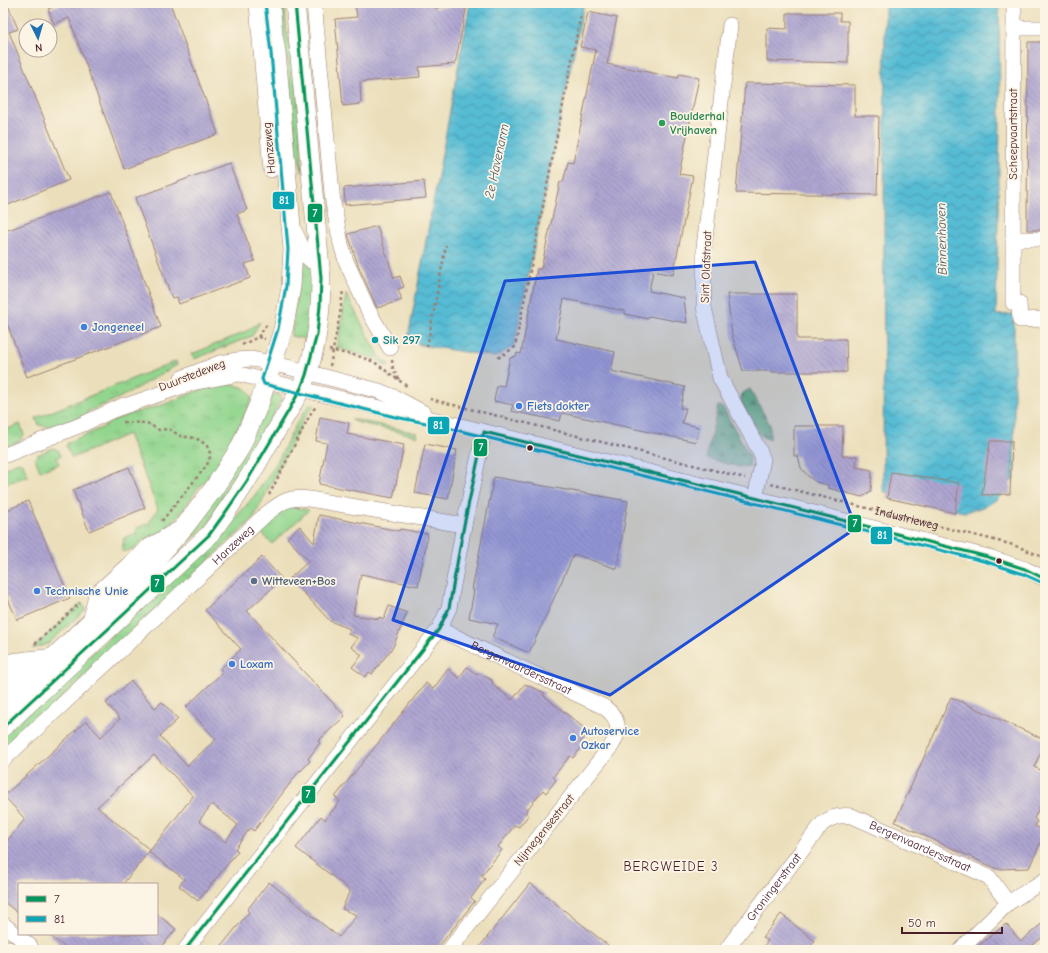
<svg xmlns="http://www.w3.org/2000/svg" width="1048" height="953" viewBox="0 0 1048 953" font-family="'Comic Neue',sans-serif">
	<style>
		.grass { fill: url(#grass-tufts); stroke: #6e7a5c }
		.forest { fill: url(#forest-firs); stroke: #606a52 }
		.water { fill: url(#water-waves); stroke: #506e80 }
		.building { fill: url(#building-back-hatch); fill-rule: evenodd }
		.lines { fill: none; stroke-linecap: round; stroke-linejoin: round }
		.minor-casing { stroke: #9a7f73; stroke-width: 16 }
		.major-casing { stroke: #9a7f73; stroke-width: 20 }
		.path { stroke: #9a7f73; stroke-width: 2.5; stroke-dasharray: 3 3; stroke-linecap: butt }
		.minor { stroke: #fff; stroke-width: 15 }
		.major { stroke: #fff; stroke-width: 19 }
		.bus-1-casing { stroke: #fcf5e5; stroke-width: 6 }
		.bus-2-casing { stroke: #fcf5e5; stroke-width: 6 }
		.bus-1 { stroke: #00965e; stroke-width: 3 }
		.bus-2 { stroke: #0ba6b5; stroke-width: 3 }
		.marked { fill: #1d4ed8; fill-opacity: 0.2; stroke: #1d4ed8; stroke-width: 3; stroke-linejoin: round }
		.leisure-dot { fill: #2e9e5b; stroke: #fcf5e5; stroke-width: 1.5 }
		.shop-dot { fill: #3f7fe0; stroke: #fcf5e5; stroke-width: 1.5 }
		.culture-dot { fill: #0f9aa8; stroke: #fcf5e5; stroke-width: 1.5 }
		.bus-dot { fill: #4a1f2b; stroke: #fcf5e5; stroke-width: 1.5 }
		.service-dot { fill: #5c6f8a; stroke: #fcf5e5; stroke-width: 1.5 }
		.labels { text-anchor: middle; stroke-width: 3.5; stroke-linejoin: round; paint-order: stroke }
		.leisure-label { font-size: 12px; font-weight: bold; fill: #27864d; stroke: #fcf5e5; text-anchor: start }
		.street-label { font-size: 12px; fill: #4a1f2b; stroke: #fcf5e5 }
		.shop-label { font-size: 12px; font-weight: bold; fill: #366cbe; stroke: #fcf5e5; text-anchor: start }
		.culture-label { font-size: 12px; font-weight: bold; fill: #0d838f; stroke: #fcf5e5; text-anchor: start }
		.service-label { font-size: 12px; font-weight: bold; fill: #4e5e75; stroke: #fcf5e5; text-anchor: start }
		.water-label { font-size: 13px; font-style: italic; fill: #4e5666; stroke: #fcf5e5 }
		.neighbourhood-label { font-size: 13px; letter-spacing: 1px; fill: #4a1f2b; stroke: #fcf5e5 }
		.line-badge { stroke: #fcf5e5; stroke-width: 1.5 }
		.badge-label { font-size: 11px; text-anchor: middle; font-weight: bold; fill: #fff }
	</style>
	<defs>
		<pattern id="grass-tufts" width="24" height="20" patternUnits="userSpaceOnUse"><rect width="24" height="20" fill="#92d58e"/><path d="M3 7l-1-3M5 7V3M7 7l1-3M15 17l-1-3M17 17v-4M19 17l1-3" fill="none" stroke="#7fb67b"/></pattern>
		<pattern id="forest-firs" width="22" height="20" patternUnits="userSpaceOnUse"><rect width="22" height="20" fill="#75b679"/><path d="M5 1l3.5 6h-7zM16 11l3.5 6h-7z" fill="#629363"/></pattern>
		<pattern id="water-waves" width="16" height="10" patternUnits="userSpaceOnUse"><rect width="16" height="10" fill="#56bcd4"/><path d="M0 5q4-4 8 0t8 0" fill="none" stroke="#4998ac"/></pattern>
		<pattern id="building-back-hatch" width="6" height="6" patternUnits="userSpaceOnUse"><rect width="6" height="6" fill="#aea6d1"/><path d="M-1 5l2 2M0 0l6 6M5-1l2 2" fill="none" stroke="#9087aa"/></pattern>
	</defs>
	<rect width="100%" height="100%" fill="#fcf5e5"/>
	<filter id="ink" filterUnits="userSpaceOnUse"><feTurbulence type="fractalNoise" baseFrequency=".025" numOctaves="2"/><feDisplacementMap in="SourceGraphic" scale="8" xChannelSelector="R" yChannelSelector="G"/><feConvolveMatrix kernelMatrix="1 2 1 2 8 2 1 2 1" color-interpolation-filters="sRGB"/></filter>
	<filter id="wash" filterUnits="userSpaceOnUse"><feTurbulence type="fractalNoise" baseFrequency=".012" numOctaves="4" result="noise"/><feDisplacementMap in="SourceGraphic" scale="16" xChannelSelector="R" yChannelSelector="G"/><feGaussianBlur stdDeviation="0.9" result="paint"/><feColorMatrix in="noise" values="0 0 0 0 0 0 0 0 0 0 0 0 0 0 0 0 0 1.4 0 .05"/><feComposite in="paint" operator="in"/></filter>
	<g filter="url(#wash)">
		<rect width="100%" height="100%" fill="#ebdfbb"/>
		<path class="grass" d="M277,3H284L287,34L296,67L303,173L296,149L288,63L280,34Z
			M302,261H305L314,272L310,340L291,336Z
			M346,294L367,334L382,360L390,365L387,367L376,359L337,348Z
			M260,322L252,336L194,359L192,354L245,332Z
			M176,361L177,365L119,398L87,412V414L53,428L39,425L36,418Z
			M230,384C242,387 248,387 252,399L223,460L213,474L197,489L184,509L165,531L143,540L134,549L122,552L124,538L136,533L137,528L149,523L158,509L128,434L72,458L66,446L69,442L104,427L112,421L133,413L163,405L213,385Z
			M277,394L281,396V400L266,429L246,462L223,496L209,523L3,717V711L146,578L271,396Z
			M312,403L314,405L305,417L253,519L3,752V736L213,541C236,518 257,495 274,467C285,450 298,414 312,403Z
			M352,419L417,433L416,437L412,435L352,421Z
			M20,424L24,435L20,441L3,448V431Z
			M53,448L58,450L61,456L57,458L59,464L40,471L35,458L37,455Z
			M18,462L23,464L28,476L5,484L3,479V469Z
			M287,506L309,510L272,544L260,531Z
			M81,603L86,609L48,644L32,649Z"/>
		<path class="forest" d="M750,389L770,425V439L764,438L760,435L741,402V394Z
			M718,406L723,408L750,457L749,466L739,467L706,458Z"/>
		<path class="water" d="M470,3H584L514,346L496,357L420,345L415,341L408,338Z
			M885,3H999L1000,122L996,315L1014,314V478C1009,484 1004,492 998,498C989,506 975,510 964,512L896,496L883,491Z"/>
		<g id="blocks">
			<path class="building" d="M3,3H7L18,29L9,32L69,180L3,207Z
				M64,3H170L218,134L124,169L69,18L54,24L48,9Z
				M355,3H435V8L467,5L455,64L419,67L420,77L360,82L361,104L343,106L335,19L357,17Z
				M588,12L617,18L607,64L678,78L679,74L699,78L679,174L693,176L673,275L653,271L649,291L684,298L687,323L649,316L648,319L625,314V311L564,299L556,339L615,352L611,371L685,387L680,408H686L682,423L699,427L696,442L562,413L560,421L511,411L513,405L494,401L497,385L504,386L510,358L516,356L517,353L521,354L537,269H541L560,182H563L568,162L573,163L596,50L580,47Z
				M787,13H840V21H848V63L767,61V28L787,29Z
				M1028,42H1045V230H1027Z
				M745,83L855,85V116H879L877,195L736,193Z
				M229,163L247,210L237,214L255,261L245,264L250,278L179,304L177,297L172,298L135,198Z
				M424,181L426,198L345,205L344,188Z
				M111,192L161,327L27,377L3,313V232Z
				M377,226L394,278L400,276L404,287L398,289L402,300L377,308L358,265L348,234Z
				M727,294H797V339H846L847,372H771V371H743L732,335Z
				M320,417L349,423L347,434L404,445L393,498L319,484L327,443L316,441Z
				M794,426H843L842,456H857L856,467L872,470L871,491L862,497L828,488V485L816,482L809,477L801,468L798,456H794Z
				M990,441H1012L1010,494L982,495Z
				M425,444L457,450L448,499L415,493Z
				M129,467L145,508L89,531L73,490Z
				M891,472L959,483L955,513L887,498Z
				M494,477L628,501L617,569L574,554L529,653L492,637L498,624L469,618L474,590H472Z
				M28,501L70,598L17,620L3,587V512Z
				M319,515L399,531L400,529L428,534L418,586L361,574L353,615L379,619V617L384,619L389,606L407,613L393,647L372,674L369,672L365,677L352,667L362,655L351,647L358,638L348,634L350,629L330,621L290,578L309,561L287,538L300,526L314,543Z
				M262,557L282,579L247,611L345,716L318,741L320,743L308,759L310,761L301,771L300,770L254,831L250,828L235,849L238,851L198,901L179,886L184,879L149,852L193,796L154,755L97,807L150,850L123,884H19V914L3,901V846L25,819L4,796L86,721L101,737L120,719L106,703L131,681L155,708L162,702L178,719L160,736L187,766L216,739L186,707L223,672L220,669L241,649L205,610ZM212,804L238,825L225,842L199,821Z
				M467,667L477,675L478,673L492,680L493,685L512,700L525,684L545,693L543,695L589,732L580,743L583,746L573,758L570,756L553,777L556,780L546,793L543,790L525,812L529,815L519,827L515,825L498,847L502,850L481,876L485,879L471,898L475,901L436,950H218L249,912L247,910L269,882L339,937L357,915L342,909L350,890L296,848L321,816L325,820L340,801L335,797L426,683L433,689L448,669L459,678Z
				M951,697L1045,740V743L1034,767L1045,772V794L1034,819L1037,821L1035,826L1045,831V833L1029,868L997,869L895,822Z
				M530,883L614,950H477Z
				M157,914L176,929L159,950H68L48,934H157Z
				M781,914L815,941L808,950H761L768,941L763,937Z
				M1045,921V935L1028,949L1029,950H973L1006,924L1021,941Z"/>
		</g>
	</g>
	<g filter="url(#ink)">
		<use href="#blocks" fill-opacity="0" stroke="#9a7f73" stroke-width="1"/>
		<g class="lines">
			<g class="minor-casing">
				<g id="minor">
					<path d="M257,3L271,170"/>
					<path d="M314,3L333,203L341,244L346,261L368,310L390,348"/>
					<path d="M1014,3L1013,239H1045"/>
					<path d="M730,25L704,247V307L720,378L760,452L763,460L755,498"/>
					<path d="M1014,28H1045"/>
					<path d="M294,230L306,256L313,262H319"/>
					<path d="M1013,239V303H1019L1020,320L1045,319"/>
					<path d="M182,378L220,363L236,360L252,359L272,363L379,391L396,398L424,413"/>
					<path d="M116,409L192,383L239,374L396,412L437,420L755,498L988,557L1025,569L1045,579"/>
					<path d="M3,456L83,424L124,405"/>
					<path d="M90,623L96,594L148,547L177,530"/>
					<path id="s2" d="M439,629L604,707C619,718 621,729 612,745L449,950"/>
					<path d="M3,662L28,659"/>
					<path d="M3,682L28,659L55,656"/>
					<path id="s3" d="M3,760L265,515C280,503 288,496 309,499L464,525"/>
					<path d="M3,924L30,946L32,950"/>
					<path d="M3,947L11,950"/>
					<path d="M185,950L439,629L449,608L464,525L484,432"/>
					<path id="s4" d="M726,950L822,824C831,817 840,814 852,816L989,877L1008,903"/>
					<path d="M960,950L1008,903L1045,880"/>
				</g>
			</g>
			<g class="major-casing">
				<path id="major" d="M3,704L14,692L55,656L157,558L185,526L214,488L240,448L259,404L283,330L291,287L293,249L276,52L273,34L270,3
					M3,727L209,535C232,505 249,479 267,446C278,427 291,408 301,388C317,353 321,316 321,278L295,3"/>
			</g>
			<g class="path">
				<path d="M258,337L265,339"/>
				<path d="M242,345L258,337L268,323"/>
				<path d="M427,347L446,245"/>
				<path d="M329,350L358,356L374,362L408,387"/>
				<path d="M498,358L515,347L581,14"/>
				<path d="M392,360L393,369L399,380"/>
				<path d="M330,366L340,314L343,290"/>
				<path d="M430,399L745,478"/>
				<path d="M123,422L147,423L159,430L169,429L182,437H190L200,440L207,446L210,453V457L207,465L161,522"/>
				<path id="s1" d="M771,484L1010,544L1024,549L1045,558"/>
				<path d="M269,495L312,411L317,406"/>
				<path d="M35,644L80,603"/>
			</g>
			<use href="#minor" class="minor"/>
			<use href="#major" class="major"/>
			<g class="bus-1-casing">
				<path id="bus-1" d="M3,727L209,535L225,513L247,481L289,410L301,388L306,375L317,334L320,306L321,278L295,3
					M185,950L439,629L449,608L464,525L484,432L755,498L988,557L1025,569L1045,579"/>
			</g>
			<g class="bus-2-casing">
				<path id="bus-2" d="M265,3L271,53L288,249L286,286L278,329L262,379L264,384L395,417L436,425L754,503L987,562L1023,574L1043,583"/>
			</g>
			<use href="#bus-1" class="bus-1"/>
			<use href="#bus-2" class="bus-2"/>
		</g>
	</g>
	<path class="marked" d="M755,262L856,528L610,695L393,620L505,281Z"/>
	<circle class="leisure-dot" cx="662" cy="123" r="4"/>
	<g class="shop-dot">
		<circle cx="84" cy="327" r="4"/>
		<circle cx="519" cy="406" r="4"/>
		<circle cx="37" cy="591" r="4"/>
		<circle cx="232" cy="664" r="4"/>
		<circle cx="573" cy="738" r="4"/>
	</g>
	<circle class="culture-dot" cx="375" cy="340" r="4"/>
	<g class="bus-dot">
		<circle cx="530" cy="448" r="3.5"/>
		<circle cx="999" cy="561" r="3.5"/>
	</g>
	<circle class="service-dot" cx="254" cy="581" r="4"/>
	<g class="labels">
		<g class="leisure-label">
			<text x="670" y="120">Boulderhal<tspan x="670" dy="14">Vrijhaven</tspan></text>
		</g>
		<g class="street-label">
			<text transform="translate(1013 134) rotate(-90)" y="4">Scheepvaartstraat</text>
			<text transform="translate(269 148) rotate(-95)" y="4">Hanzeweg</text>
			<text transform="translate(706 267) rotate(-88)" y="4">Sint Olafstraat</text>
			<text transform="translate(192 375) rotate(-21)" y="4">Duurstedeweg</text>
			<text dy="4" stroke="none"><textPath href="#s1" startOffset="140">Industrieweg</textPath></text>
			<text dy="4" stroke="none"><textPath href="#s3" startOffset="315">Hanzeweg</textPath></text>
			<text dy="4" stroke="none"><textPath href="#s2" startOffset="91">Bergenvaardersstraat</textPath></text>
			<text transform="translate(544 830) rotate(-51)" y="4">Nijmegensestraat</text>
			<text dy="4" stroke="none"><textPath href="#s4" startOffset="265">Bergenvaardersstraat</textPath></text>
			<text dy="4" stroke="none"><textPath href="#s4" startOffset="79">Groningerstraat</textPath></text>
		</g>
		<g class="shop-label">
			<text x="92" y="331">Jongeneel</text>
			<text x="527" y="410">Fiets dokter</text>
			<text x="45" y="595">Technische Unie</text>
			<text x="240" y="668">Loxam</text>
			<text x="581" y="735">Autoservice<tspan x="581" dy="14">Ozkar</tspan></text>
		</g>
		<g class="culture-label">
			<text x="383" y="344">Sik 297</text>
		</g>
		<g class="service-label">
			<text x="262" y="585">Witteveen+Bos</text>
		</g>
		<g class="water-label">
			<text transform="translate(496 161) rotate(-78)" y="5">2e Havenarm</text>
			<text transform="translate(941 239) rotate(-91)" y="5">Binnenhaven</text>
		</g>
		<g class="neighbourhood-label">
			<text x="671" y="871">BERGWEIDE 3</text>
		</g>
	</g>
	<g class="line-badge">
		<rect x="272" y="191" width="23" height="19" rx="4" fill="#0ba6b5"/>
		<rect x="307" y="203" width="16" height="20" rx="4" fill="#00965e"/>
		<rect x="427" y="416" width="23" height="19" rx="4" fill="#0ba6b5"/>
		<rect x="473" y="438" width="15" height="19" rx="4" fill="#00965e"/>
		<rect x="847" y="514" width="15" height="19" rx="4" fill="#00965e"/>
		<rect x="870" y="526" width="23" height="19" rx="4" fill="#0ba6b5"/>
		<rect x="150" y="574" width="15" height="19" rx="4" fill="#00965e"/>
		<rect x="301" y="785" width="15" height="19" rx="4" fill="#00965e"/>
	</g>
	<g class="badge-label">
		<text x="284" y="204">81</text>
		<text x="315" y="217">7</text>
		<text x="438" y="429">81</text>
		<text x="481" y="451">7</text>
		<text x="855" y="527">7</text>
		<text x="882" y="539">81</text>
		<text x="157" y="587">7</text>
		<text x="308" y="798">7</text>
	</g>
	<rect width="1048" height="953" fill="none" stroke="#fcf5e5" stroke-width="16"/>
	<rect x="18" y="883" width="140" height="52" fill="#fcf5e5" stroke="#b59f9b"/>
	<rect x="26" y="896" width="20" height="6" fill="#00965e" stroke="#b59f9b"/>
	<text x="54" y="903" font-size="12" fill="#4a1f2b">7</text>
	<rect x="26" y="916" width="20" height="6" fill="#0ba6b5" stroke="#b59f9b"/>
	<text x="54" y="923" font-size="12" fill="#4a1f2b">81</text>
	<g transform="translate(38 38) rotate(175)"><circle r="19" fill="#fcf5e5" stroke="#b59f9b"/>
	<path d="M0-3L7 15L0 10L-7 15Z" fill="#1f6fb2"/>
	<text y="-6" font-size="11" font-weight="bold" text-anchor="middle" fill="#4a1f2b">N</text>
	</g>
	<path d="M902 927v6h100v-6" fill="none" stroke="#4a1f2b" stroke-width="2"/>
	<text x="908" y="927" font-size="12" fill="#4a1f2b" stroke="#fcf5e5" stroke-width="3" paint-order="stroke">50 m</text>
</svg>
